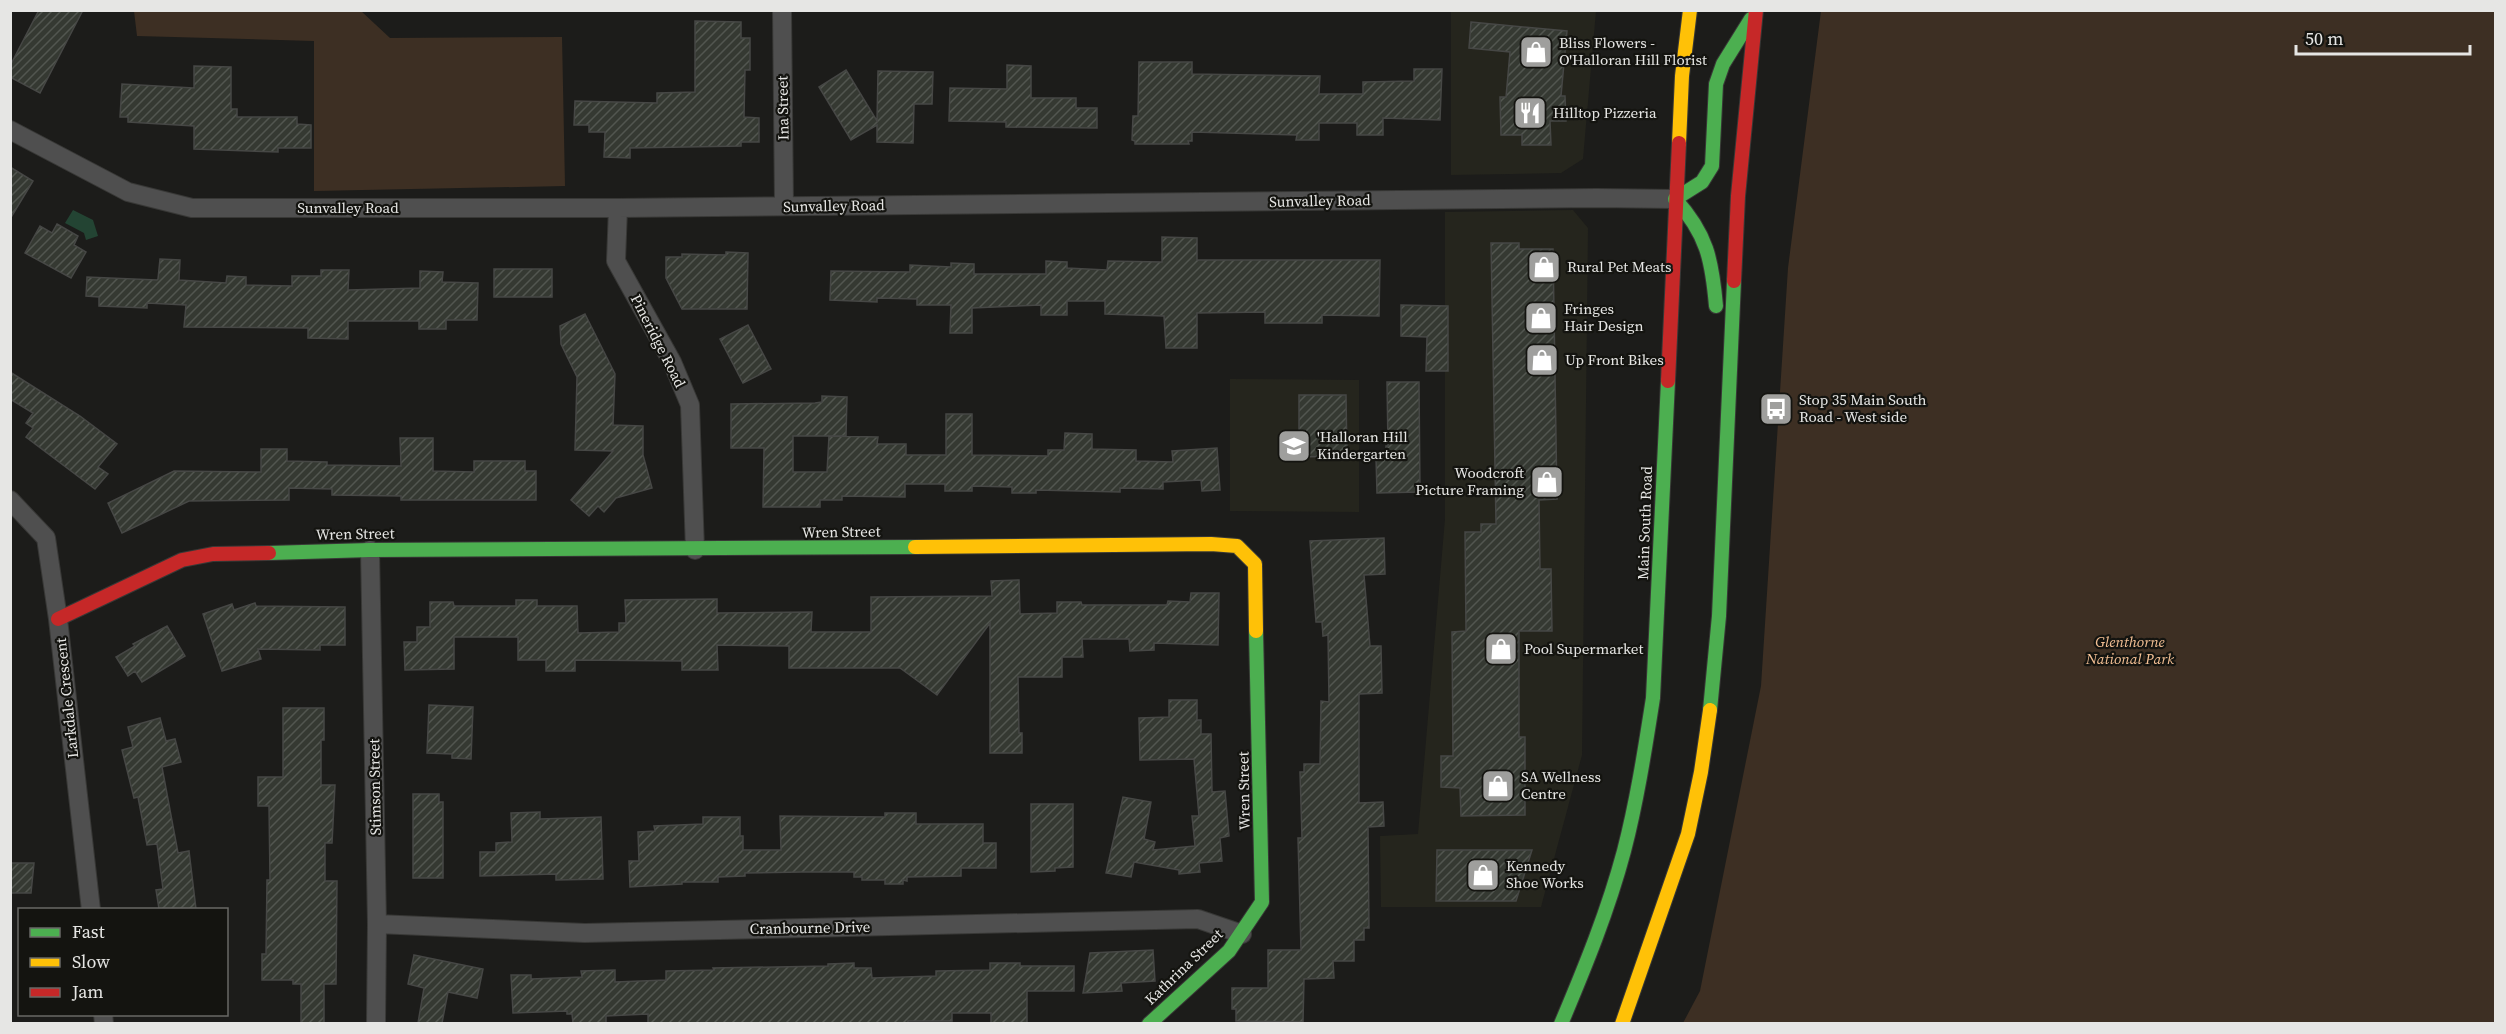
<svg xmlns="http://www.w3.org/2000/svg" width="2506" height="1034" viewBox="0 0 2506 1034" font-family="'Source Serif 4',serif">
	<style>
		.built { fill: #25251d }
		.green { fill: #3d2f23 }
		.water { fill: #234433 }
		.building { fill: url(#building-hatch); stroke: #464745; stroke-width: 1.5; fill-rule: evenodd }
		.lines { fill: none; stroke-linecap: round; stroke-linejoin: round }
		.street-casing { stroke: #383836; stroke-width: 20 }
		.fast-casing { stroke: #383836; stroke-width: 16 }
		.slow-casing { stroke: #383836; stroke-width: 16 }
		.jam-casing { stroke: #383836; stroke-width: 16 }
		.street { stroke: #4f4f4f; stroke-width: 18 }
		.fast { stroke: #4caf50; stroke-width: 14 }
		.slow { stroke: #ffc107; stroke-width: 14 }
		.jam { stroke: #c62828; stroke-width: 14 }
		.labels { text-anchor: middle; stroke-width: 4.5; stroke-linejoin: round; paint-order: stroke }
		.poi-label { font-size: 15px; fill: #e6e6e4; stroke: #141410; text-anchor: start }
		.street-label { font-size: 15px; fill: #e6e6e4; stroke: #141410 }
		.park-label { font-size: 15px; font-style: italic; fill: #f5c195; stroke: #141410 }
	</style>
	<defs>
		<pattern id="building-hatch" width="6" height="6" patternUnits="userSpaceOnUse" patternTransform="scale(1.5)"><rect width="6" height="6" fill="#353932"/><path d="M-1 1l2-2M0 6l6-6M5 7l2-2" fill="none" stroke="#525650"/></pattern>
	</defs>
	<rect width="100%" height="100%" fill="#1c1c1a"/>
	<path class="built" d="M1451,11H1596L1583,159L1561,173L1451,175Z
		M1573,210L1588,228L1582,755L1541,907H1381L1380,836L1418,834L1445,519V212Z
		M1230,379L1359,380V512L1230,511Z"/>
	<path class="green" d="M134,11H361L390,38L562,37L565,186L314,191V41L137,36Z
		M1821,11H2495V1023H1683L1700,991L1761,686L1788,268Z"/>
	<path class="water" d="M73,210L93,220L98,236L86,240L84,233L65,223Z"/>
	<path class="building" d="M39,10H83L40,93L10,77V66Z
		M695,21L741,22V38H750V70H745L744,117L759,118V142H741V146L630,148V158L604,157L605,132H589V125H574L575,101L657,103V93L695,92Z
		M1471,22L1567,31L1561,96H1565L1566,121H1550L1551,145H1522V135H1501L1500,97H1506L1510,52L1469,48Z
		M1139,62H1192V74L1320,76L1319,94H1363V82L1414,81V69H1442L1440,120L1383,118V135H1357V123H1319V140H1296L1297,135L1192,132V141H1188L1189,144H1135V141L1132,140L1133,116H1138Z
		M1007,65L1031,66V98H1076V108H1097V128L1006,127V122L949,121L950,88L1007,89Z
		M194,66L231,67V109H237V117H297V124L311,125V148H278V152L194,149V126L128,122V117H120L122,84L194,88Z
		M846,70L877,121L878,71L933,72L932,104H914L913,143L877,142V125L851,140L819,87Z
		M10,167L33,181L10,219Z
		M57,224L78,236L74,245L86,252L71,278L25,253L40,226L52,233Z
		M1162,237L1197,238V260H1380L1379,316L1322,315V323H1265V312L1197,313V348H1166L1164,316L1105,314V301H1067V315H1041V305L972,308V333H950L951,305H917V299L877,298V302L830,300L831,271L910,272V265L951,267V263L974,264V274H1046V261L1067,262V268L1107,270L1108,261L1162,262Z
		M1491,243H1519V249H1553L1557,499L1539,500L1540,569H1551L1552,631H1519V737H1525V815L1461,816L1460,788L1441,787V756H1453L1452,632L1466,631L1465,532H1481V524H1496Z
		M726,252L748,253L747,309H682L666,278V257H682V254L726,255Z
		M160,259L180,260L179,280L226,283L227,276L246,277V285L292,286V276H321V270H349L348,290L420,288V271L443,272L442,282L478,283L477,320H446V329H419V321H348V339L308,338V328L184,327L186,305L147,303V308L99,306V297L86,296L87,277L157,280L158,279Z
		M494,269H552V297H494Z
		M1401,305L1448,306V371H1426L1427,337L1401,336Z
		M585,314L615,374L613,425L643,426V455L652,488L616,498L604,512L598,506L589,516L571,500L613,451L575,450L577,377L561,344L560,326Z
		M748,325L771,369L743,383L720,339Z
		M10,372L80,416L117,444L98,467L108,474L95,489L26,437L33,428L26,423L33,413L10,399Z
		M1387,382H1419L1420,492L1377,493L1376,458L1386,457V446H1388Z
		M1299,395H1346L1347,456L1299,457Z
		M822,396L847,397L846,436H829L878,437L877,444H906V455H946V414H972V455L1048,456V450H1064L1065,433L1092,434V449L1136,450V461L1173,462L1172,451L1217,448L1220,490L1202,491L1201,480L1163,482V489L1120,488V492L1036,490V493H1012V487L972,486V491H945V484H905V497L842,496V500H820V507H763L764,448H731V404L815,403L822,402ZM793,436H829L827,472H793Z
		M400,438H433V471L474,472V461H525V471H536V500H401V496L332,495V489L289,488V500L189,501L122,533L108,503L174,471L261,472V449H287V461L327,462V465L401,466Z
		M1384,538L1385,574L1364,575L1370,646H1381L1382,693L1359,694V803L1383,802L1384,826L1368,827L1369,928H1364V940H1354V961H1333L1334,978L1304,979L1303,1022L1236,1021V1009H1232V988H1268V950H1301L1298,838H1302L1300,772H1304V764H1320L1321,701L1329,702L1328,635L1323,636L1322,622H1316L1310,541Z
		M1019,580L1020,614L1057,613V602H1081L1082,605H1167L1168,601L1190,602L1191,593H1219L1218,645L1154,643V650L1130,651L1129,639H1082L1083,657H1062V677H1018L1019,733H1022V753H990V623L937,695L900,668H789V646L717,645L718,670H682V661L575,660V671H546V660H518V637H454V669L405,670L404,642H417V627H430V602H453L454,606H516V600H537V606H577L578,633L619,632V623H626L625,600L717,599V613L812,612L811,632H871V597L992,596L991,581Z
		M255,603L256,606L345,607V645H320V650L258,649L261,659L222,671L203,614L232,604L234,610Z
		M167,626L185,656L142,682L135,671L128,676L116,657L135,646L133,644Z
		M1169,700H1197V720H1201V734H1211L1212,792L1225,791L1229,836L1220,838L1222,861L1199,863L1200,872L1179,874V870L1134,862L1131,877L1106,873L1123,797L1151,802L1144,839L1155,842L1153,850L1195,846L1192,816H1199L1194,759L1140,760L1139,718L1169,717Z
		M429,705L473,707L471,759L452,758V754L427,753Z
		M283,708H324V740H321V785H335L332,843H325V881H337L336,984H324V1023H301V984H293V980H262V954H266L267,880H270L269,806H258V777H283Z
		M160,718L166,741L175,739L181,762L162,767L178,853L189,851L196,909H159L156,890L163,889L157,844L147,845L138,797L134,798L122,750L133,747L128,727Z
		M413,794H439V802H443V878H413Z
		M1031,804H1073V867L1055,868V871L1031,872Z
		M540,812V819L601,817L603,879L556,880V874L480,876V852H496V843L512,842L511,813Z
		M885,813H916V824H983V843H996V868H961V876L907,877V881L903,880V884H885V880H862V877H854V872H802L745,873V876L718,877V882H682V884L630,887L629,861H639L638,832L655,831L654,826L703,824V817H740V836H743V850H781L780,816L885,817Z
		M1437,850H1532L1516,901H1436Z
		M10,863H34L31,893H10Z
		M1153,950L1155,981L1121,983L1122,991L1083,993L1090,953Z
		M414,955L483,969L477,998L448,992L442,1023H418L424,988L408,984Z
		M854,963V968H871L872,978L936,976V971L990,970V963H1020V966H1074V991H1027V1023H991V1013H952V1021H908V1023H648V1014L606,1016V1023H573L572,1014H567V1011L513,1013L511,975H531V979L582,977L581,971L615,970V982L666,980V971L714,970L713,968L828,966V964Z"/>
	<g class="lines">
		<g class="street-casing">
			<path id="street" d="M782,10L784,206
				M10,130L128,192L192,208H618L1596,198L1675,199
				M618,208L616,261L672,362L690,405L695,550
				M10,500L46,538L58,619L91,910
				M370,550L377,924L376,1024
				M377,924L585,933L1198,919L1242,934
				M103,1014L104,1024"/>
		</g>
		<g class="fast-casing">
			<path id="fast" d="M1675,199C1707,234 1712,260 1716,306
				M1675,199L1702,182L1712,166L1716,84L1723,64L1751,19
				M269,553L370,550L915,547
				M1710,710L1719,616L1734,281
				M1149,1024L1229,951L1262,902L1256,631
				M1561,1024C1585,967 1608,911 1624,851C1637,801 1645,749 1653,698L1668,381"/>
		</g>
		<g class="slow-casing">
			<path id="slow" d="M1679,143L1682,76L1690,10
				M915,547L1211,544L1237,546L1255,564L1256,631
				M1622,1024L1688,834L1701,772L1710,710"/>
		</g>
		<g class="jam-casing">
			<path id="jam" d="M1734,281L1738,196L1756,10
				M1668,381L1679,143
				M58,619L182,560L213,554L269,553"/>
		</g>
		<use href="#street" class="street"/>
		<use href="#fast" class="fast"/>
		<use href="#slow" class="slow"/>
		<use href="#jam" class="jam"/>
	</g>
	<defs>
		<g id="shop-square" transform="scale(1.725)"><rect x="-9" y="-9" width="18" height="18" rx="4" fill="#9f9f9d" stroke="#141410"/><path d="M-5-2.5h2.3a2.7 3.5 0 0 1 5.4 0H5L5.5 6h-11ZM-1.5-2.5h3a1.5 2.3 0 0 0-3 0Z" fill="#fff"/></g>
		<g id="restaurant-square" transform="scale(1.725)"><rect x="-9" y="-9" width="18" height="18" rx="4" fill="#9f9f9d" stroke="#141410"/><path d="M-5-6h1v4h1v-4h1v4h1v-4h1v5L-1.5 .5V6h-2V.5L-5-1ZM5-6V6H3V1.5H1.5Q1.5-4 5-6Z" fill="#fff"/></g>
		<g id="bus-square" transform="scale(1.725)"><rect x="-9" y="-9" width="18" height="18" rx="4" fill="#9f9f9d" stroke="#141410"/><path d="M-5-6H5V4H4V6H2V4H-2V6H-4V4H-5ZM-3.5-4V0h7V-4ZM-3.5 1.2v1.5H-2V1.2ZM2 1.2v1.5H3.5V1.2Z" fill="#fff"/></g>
		<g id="school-square" transform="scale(1.725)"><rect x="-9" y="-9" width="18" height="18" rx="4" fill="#9f9f9d" stroke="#141410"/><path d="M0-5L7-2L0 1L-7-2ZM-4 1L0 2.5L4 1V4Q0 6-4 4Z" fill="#fff"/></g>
	</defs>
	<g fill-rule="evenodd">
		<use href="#shop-square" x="1536" y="52"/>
		<use href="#restaurant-square" x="1530" y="113"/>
		<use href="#shop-square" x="1544" y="267"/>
		<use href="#shop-square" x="1541" y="318"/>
		<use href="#shop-square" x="1542" y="360"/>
		<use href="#bus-square" x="1776" y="409"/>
		<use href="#school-square" x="1294" y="446"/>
		<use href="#shop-square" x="1547" y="482"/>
		<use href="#shop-square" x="1501" y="649"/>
		<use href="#shop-square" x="1498" y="786"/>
		<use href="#shop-square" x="1483" y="875"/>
	</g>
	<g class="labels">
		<g class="poi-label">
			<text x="1559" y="48">Bliss Flowers -<tspan x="1559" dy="17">O'Halloran Hill Florist</tspan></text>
			<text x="1553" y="118">Hilltop Pizzeria</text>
			<text x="1567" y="272">Rural Pet Meats</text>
			<text x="1564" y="314">Fringes<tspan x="1564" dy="17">Hair Design</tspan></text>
			<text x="1565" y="365">Up Front Bikes</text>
			<text x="1799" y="405">Stop 35 Main South<tspan x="1799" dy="17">Road - West side</tspan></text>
			<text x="1317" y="442">'Halloran Hill<tspan x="1317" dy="17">Kindergarten</tspan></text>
			<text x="1524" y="478" text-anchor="end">Woodcroft<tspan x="1524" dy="17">Picture Framing</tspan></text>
			<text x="1524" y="654">Pool Supermarket</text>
			<text x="1521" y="782">SA Wellness<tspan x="1521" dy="17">Centre</tspan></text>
			<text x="1506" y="871">Kennedy<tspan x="1506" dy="17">Shoe Works</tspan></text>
		</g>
		<g class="street-label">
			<text transform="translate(783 108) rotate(-91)" y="5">Ina Street</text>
			<text transform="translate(1320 201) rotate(-1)" y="5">Sunvalley Road</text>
			<text transform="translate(834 206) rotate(-1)" y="5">Sunvalley Road</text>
			<text x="348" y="213">Sunvalley Road</text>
			<text transform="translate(658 341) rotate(63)" y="5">Pineridge Road</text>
			<text transform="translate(1645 523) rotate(-88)" y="5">Main South Road</text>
			<text transform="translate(841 532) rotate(-1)" y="5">Wren Street</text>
			<text transform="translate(355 534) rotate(-1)" y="5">Wren Street</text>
			<text transform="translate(67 698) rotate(-96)" y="5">Larkdale Crescent</text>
			<text transform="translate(375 787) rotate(-91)" y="5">Stimson Street</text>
			<text transform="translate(1244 791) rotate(-91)" y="5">Wren Street</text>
			<text transform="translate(810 928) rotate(-1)" y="5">Cranbourne Drive</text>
			<text transform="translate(1184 967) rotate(-44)" y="5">Kathrina Street</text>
		</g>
		<g class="park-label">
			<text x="2130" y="647">Glenthorne<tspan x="2130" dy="17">National Park</tspan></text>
		</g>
	</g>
	<rect width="2506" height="1034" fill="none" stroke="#e6e6e4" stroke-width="24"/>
	<rect x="18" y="908" width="210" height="108" fill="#141410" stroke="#686865" stroke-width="1.5"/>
	<rect x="30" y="928" width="30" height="9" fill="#4caf50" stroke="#686865" stroke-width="1.5"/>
	<text x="72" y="938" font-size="18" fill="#e6e6e4">Fast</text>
	<rect x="30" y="958" width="30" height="9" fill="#ffc107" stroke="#686865" stroke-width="1.5"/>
	<text x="72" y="968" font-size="18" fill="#e6e6e4">Slow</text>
	<rect x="30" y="988" width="30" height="9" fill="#c62828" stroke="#686865" stroke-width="1.5"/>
	<text x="72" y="998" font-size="18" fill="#e6e6e4">Jam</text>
	<path d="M2296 45v9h174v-9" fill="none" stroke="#e6e6e4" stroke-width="3"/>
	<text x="2305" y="45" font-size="18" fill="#e6e6e4" stroke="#141410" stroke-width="4.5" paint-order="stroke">50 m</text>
</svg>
